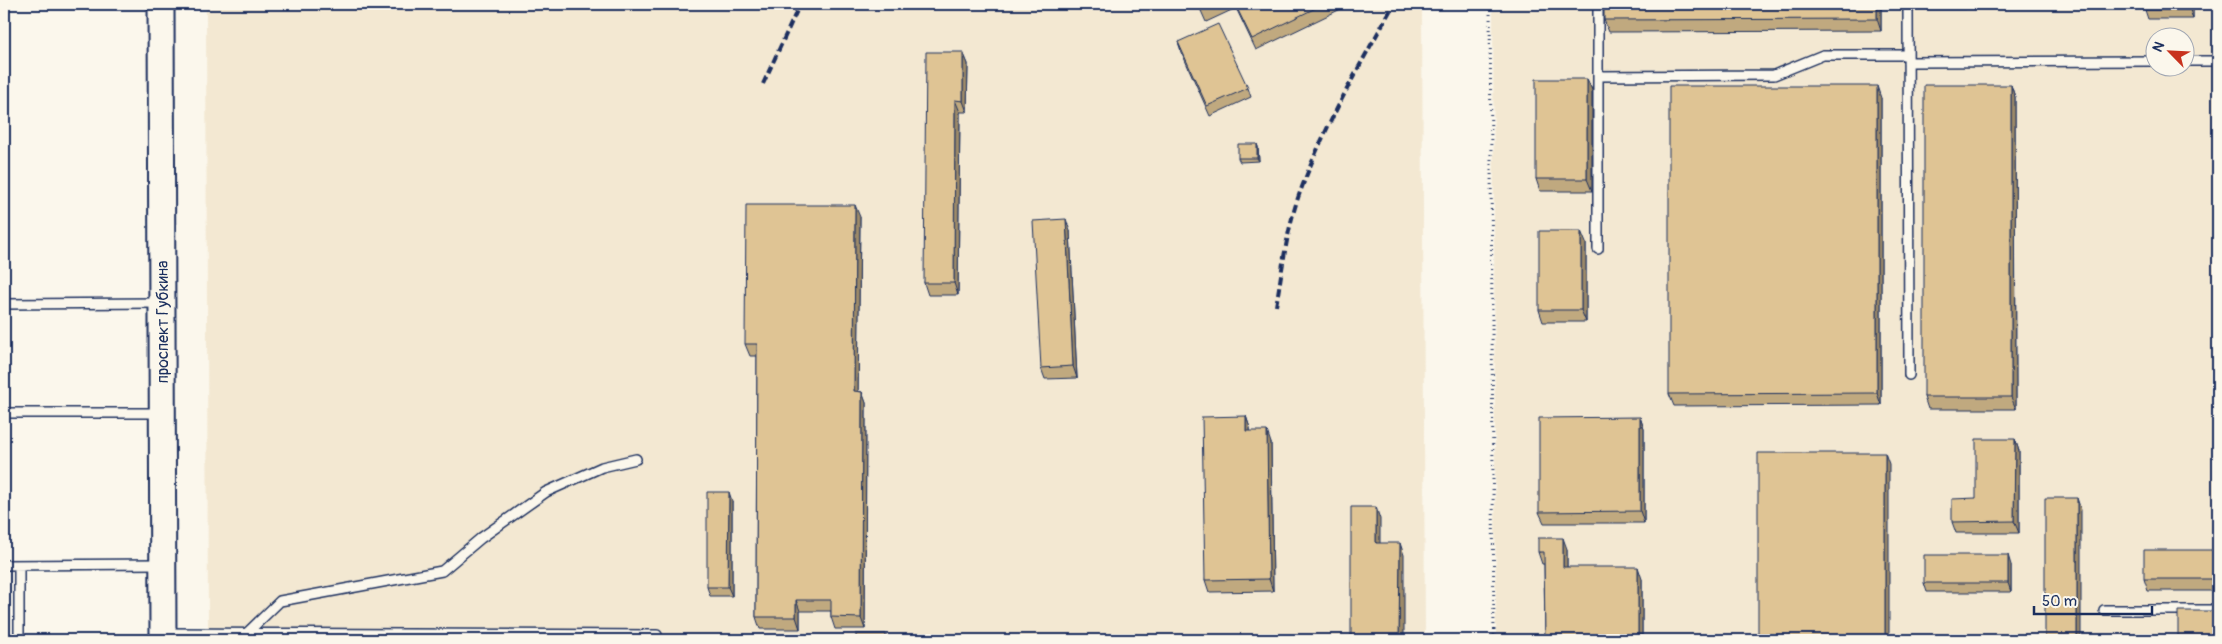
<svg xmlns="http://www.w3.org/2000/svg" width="2222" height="644" viewBox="0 0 2222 644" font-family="Pangolin,sans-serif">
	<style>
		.built { fill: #f3e8d2; fill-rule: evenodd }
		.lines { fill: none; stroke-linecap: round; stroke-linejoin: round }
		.lane-casing { stroke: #1b2f5e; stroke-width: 12 }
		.secondary-casing { stroke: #1b2f5e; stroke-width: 29 }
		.path { stroke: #1b2f5e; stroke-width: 3; stroke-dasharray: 1 4; stroke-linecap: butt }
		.lane { stroke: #fbf7ec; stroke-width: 9 }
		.secondary { stroke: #fbf7ec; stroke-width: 25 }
		.rail { stroke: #1b2f5e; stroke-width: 4; stroke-dasharray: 8 4; stroke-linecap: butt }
		.wall { fill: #c0a97f; stroke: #1b2f5e }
		.shaded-wall { fill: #9c8968; stroke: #1b2f5e }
		.building { fill: #dfc494; stroke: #1b2f5e }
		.labels { text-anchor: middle; stroke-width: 4; stroke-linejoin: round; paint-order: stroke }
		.street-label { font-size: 16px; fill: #1b2f5e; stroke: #fbf7ec }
	</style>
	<rect width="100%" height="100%" fill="#fbf7ec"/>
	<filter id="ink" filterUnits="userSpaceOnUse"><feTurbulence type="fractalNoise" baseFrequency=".02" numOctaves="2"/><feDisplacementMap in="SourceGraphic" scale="10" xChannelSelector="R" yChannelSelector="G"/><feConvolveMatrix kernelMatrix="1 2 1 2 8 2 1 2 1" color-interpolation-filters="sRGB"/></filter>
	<g filter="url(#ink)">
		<path class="built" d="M206,4H1422L1425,640H208Z
			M1493,4H2218V640H1496ZM2154,38H2184V68H2154Z"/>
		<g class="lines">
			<g class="lane-casing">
				<path id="lane" d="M1598,4V249
					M1908,4L1909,375
					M2184,61H2218
					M1908,62L2154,61
					M1598,76L1774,75L1823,55H1908
					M4,304L161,303
					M4,413H162
					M4,565L161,564
					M19,565V640
					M2104,610H2218
					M163,633L657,635
					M247,633L280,601L442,571L481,538L546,492L602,467L636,459"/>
			</g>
			<g class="secondary-casing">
				<path id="secondary" d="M161,4L163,640"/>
			</g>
			<path class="path" d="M1490,4L1494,640"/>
			<use href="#lane" class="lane"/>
			<use href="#secondary" class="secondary"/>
			<path class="rail" d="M763,84L800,4
				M1276,306C1283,266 1287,225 1302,187C1326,123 1361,63 1394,4"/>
		</g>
		<path class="wall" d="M1198,4H1346L1347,6L1256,50L1236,8L1206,22Z
			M1604,4H1881V31L1609,32L1604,20Z
			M1918,4H1965V9H1920Z
			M2145,4H2193V19H2148L2145,10Z
			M2218,4V33L2215,25Z
			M1178,42L1248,88L1251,97L1210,116L1181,51Z
			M963,52L968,64L967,112H960L958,295H928L924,283Z
			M1587,79L1592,90V191H1540L1536,179Z
			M2011,85L2015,97L2016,409H1928L1924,397Z
			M1881,98V405L1674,406L1669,394Z
			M1257,144L1258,147L1259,161L1240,162L1238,158Z
			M860,217L858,391L862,392L866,403L865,629H835L831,617V611H800V629H760L756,617L757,356H750L745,344Z
			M1070,231L1077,378L1045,379L1041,368Z
			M1586,243V322H1543L1539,310Z
			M1246,416L1250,428V431L1271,443L1273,591L1209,592L1205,580Z
			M1640,417L1644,429V523H1544L1539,512Z
			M2015,439L2019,451V533H1956L1952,522L1976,498Z
			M732,501V596H710L707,587Z
			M1567,549V567L1642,579V640H1545L1544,564H1542L1538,552Z
			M2218,550V591H2148L2144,579Z
			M2011,565V592H1927L1924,583Z"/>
		<path class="shaded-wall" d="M1877,4H1881V31L1877,19Z
			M2190,4H2193V19L2190,10Z
			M963,52L968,64L967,112L963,101Z
			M1587,79L1592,90V191L1587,179Z
			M2011,85L2015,97L2016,409L2011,397Z
			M1877,86L1881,98V405L1877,393Z
			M955,100L960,112L958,295L954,283Z
			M1257,144L1258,147L1259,161L1257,158Z
			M855,205L860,217L858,403L854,391Z
			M1066,219L1070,231L1077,378L1073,366Z
			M1581,231L1586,243V322L1581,310Z
			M862,392L866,403L865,629L861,618Z
			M1246,416L1250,428L1251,443L1246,431Z
			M1640,417L1644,429V523L1640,511Z
			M1267,431L1271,443L1273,591L1269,579Z
			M2015,439L2019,451V533L2014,521Z
			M1885,453L1889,464V640H1885Z
			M729,492L732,501V596L728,587Z
			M2077,498L2081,510V640H2077Z
			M1376,507L1380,519V555L1376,543Z
			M1563,538L1567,549V579L1563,567Z
			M1400,543L1404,555V640H1399Z
			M2008,555L2011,565V592L2008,583Z
			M1638,567L1642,579V640H1638Z
			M796,600L800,611V629L796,617Z"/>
		<path class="building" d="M1199,4H1215L1202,10Z
			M1235,4H1324L1252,39Z
			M1604,4H1877V19L1604,20Z
			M2145,4H2190V10H2145Z
			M2215,4H2218V25H2215Z
			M1218,24L1248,88L1207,106L1178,42Z
			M926,52H963V101L955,100L954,283H924Z
			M1536,79H1587V179H1536Z
			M1924,85H2011V397H1924Z
			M1669,86H1877V393L1669,394Z
			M1238,144H1257V158H1238Z
			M746,205H855L854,391L862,392L861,618L831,617V600H796V617H756L757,344H745Z
			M1066,219L1073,366L1041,368L1033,221Z
			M1539,231H1581V310H1539Z
			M1246,416V431H1267L1269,579L1205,580L1202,417Z
			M1640,417V511L1539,512V418Z
			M1976,439H2015L2014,521L1952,522V499L1976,498Z
			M1758,453H1885V640H1758Z
			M707,492H729L728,587H707Z
			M2045,498H2077V640H2045Z
			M1351,507H1376V543H1400L1399,640H1351Z
			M1538,538H1563V567H1638V640H1545L1544,552H1538Z
			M2144,550H2218V579H2144Z
			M1924,555H2008V583H1924Z
			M2178,611H2218V640H2178Z
			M856,634H886V640H856Z"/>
	</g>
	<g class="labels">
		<g class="street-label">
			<text transform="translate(162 322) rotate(-90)" y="6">проспект Губкина</text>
		</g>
	</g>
	<rect width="2222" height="644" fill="none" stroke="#fbf7ec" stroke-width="20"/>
	<rect x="10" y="10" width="2202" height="624" fill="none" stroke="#1b2f5e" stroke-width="2" filter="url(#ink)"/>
	<g transform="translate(2170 52) rotate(294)"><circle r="24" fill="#fbf7ec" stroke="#a1a7b3"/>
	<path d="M0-4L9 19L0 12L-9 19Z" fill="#c8321e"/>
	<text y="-8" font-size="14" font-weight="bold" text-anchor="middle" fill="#1b2f5e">N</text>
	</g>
	<path d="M2034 606v8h118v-8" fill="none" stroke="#1b2f5e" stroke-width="2.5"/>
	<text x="2042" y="606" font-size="15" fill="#1b2f5e" stroke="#fbf7ec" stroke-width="4" paint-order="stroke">50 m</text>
</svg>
